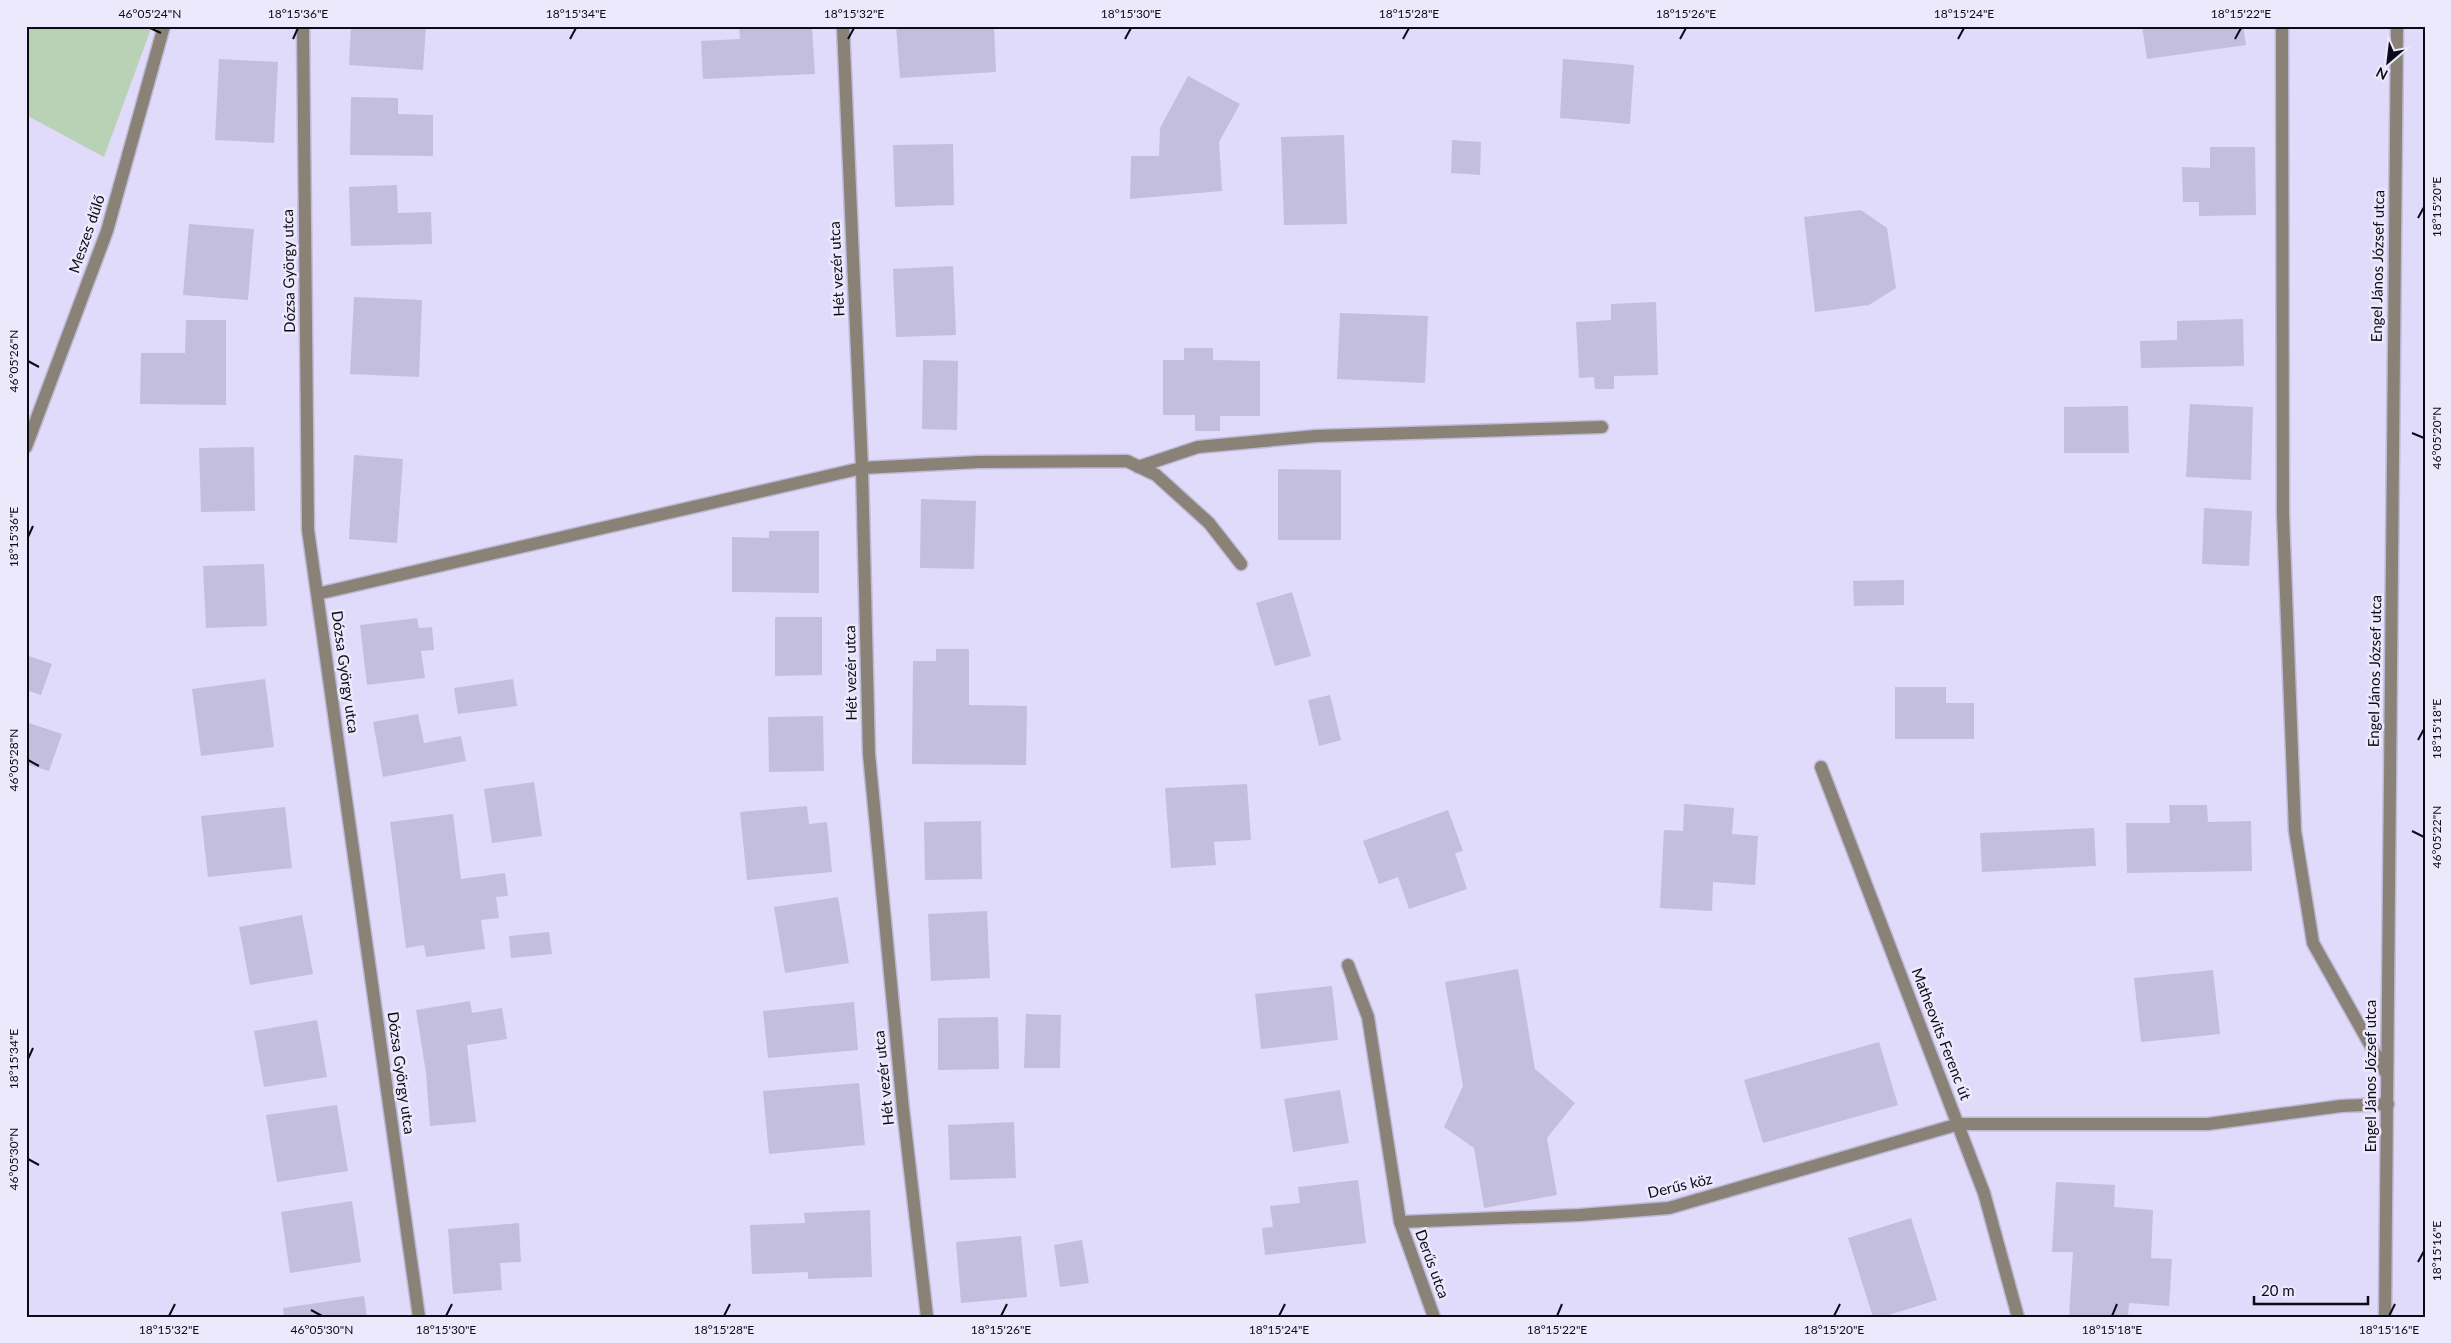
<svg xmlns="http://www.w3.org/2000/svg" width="2451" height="1343" viewBox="0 0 2451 1343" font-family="Lato,sans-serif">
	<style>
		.green { fill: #b9d2b6 }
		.building { fill: #c4bede }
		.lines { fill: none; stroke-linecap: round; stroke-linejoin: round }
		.minor-casing { stroke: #beb9d6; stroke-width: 15 }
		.minor { stroke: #8b8277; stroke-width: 12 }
		.ticks { fill: none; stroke: #0c0a14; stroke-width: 2 }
		.labels { text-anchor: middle; stroke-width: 5; stroke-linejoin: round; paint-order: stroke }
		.street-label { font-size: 15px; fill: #0c0a14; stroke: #ede9fd }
		.neatline { fill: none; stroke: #0c0a14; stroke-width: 2 }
		.ticks-label { font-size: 12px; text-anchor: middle; fill: #0c0a14 }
	</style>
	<rect width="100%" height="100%" fill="#e0dafb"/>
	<path class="green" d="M26,26H152L104,157L26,115Z"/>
	<path class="building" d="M351,26H426L423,70L349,65Z
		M739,26H812L815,74L703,79L701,41L740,39Z
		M896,26H994L996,72L900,78Z
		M2142,26H2243L2246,45L2147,59Z
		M219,59L278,62L274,143L215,140Z
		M1563,59L1634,65L1630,124L1560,118Z
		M1188,76L1240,104L1219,142L1222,191L1130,199L1131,156H1159L1160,128Z
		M351,97L398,98V114L433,115V156L350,155Z
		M1344,135L1347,224L1284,225L1281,137Z
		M1452,140L1481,142L1480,175L1451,173Z
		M953,144L954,205L895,207L893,145Z
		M2210,147H2255L2256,215L2199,216V202H2183L2182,167L2210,168Z
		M397,185L398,213L431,212L432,244L351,246L349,187Z
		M1861,210L1887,228L1896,288L1869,305L1815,312L1804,217Z
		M189,224L254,229L248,300L183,295Z
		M953,266L956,335L896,337L893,269Z
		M354,297L422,300L419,377L350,374Z
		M1656,302L1658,375L1614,376V389H1595L1594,377L1579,378L1576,322L1611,320V304Z
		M1340,313L1428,316L1425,383L1337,379Z
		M2243,319L2244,366L2141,368L2140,341L2177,340V321Z
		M186,320H226V405L140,404L141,353H185Z
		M1184,348H1213V360L1260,361V416H1220V431H1195V415H1163V360H1184Z
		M923,360L958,361L957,430L922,429Z
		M2190,404L2253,407L2251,480L2186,477Z
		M2128,406L2129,453H2064V407Z
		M254,447L255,511L201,512L199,448Z
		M354,455L403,459L397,543L349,539Z
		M1278,469L1341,470V540H1278Z
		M921,499L976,501L974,569L920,568Z
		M2204,508L2252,511L2249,566L2202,564Z
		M769,531H819V593L732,592V537L769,538Z
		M264,564L267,626L206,628L203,566Z
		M1904,580V605L1854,606L1853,581Z
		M1292,592L1311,656L1275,666L1256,603Z
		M775,617H822V675L775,676Z
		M417,618L419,628L432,627L434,650L421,651L425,678L367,685L360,625Z
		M936,649H969V705L1027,706L1026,765L912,764L913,661H936Z
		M26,655L52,664L41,695L26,690Z
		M265,679L274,747L201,756L192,689Z
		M513,679L517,706L458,714L454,688Z
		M1895,687H1946V703H1974V739H1895Z
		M1330,695L1341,740L1319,746L1308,700Z
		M418,714L424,743L461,736L466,761L383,777L373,722Z
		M823,716L824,771L769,772L768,717Z
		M26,722L62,734L49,771L26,764Z
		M534,782L542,836L492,843L484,789Z
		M1247,784L1251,840L1214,842L1216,865L1171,868L1165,788Z
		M1684,804L1734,808L1732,834L1758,836L1755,885L1713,882L1712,911L1660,908L1664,830L1683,831Z
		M2169,805H2207L2208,822L2251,821L2252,871L2127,873L2126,823H2170Z
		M807,806L809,824L827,822L832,872L747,880L740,812Z
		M285,807L292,868L208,877L201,816Z
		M1448,810L1463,851L1455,853L1467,889L1409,909L1398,877L1379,884L1363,841Z
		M453,814L461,879L505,873L508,896L496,897L499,918L481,920L485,949L426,957L424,945L406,948L390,822Z
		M981,821L982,879L925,880L924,822Z
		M2094,828L2096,866L1982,872L1980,833Z
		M838,897L849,963L785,973L774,907Z
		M987,911L990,978L931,981L928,914Z
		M302,915L313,974L250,985L239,927Z
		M549,932L552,954L511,958L509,936Z
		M1518,969L1535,1069L1575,1103L1547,1138L1557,1195L1484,1208L1474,1148L1444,1127L1463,1086L1445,982Z
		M2213,970L2220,1034L2141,1042L2134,978Z
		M1332,986L1338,1040L1261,1049L1255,994Z
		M470,1001L472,1013L502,1008L507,1039L467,1045L476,1122L430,1126L426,1073L416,1010Z
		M854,1002L858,1050L768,1058L763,1011Z
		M1026,1014L1061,1015L1060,1068H1024Z
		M998,1017L999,1069L938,1070V1018Z
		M317,1020L327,1077L264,1087L254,1031Z
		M1879,1042L1898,1105L1763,1143L1744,1080Z
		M859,1083L865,1145L769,1154L763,1091Z
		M1340,1090L1349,1143L1293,1152L1284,1099Z
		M337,1105L348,1171L277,1182L266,1115Z
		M1014,1122L1016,1178L950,1180L948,1125Z
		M1358,1180L1366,1243L1265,1255L1262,1228L1273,1227L1270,1206L1300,1203L1298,1187Z
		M2056,1182L2115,1185L2114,1207L2153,1210L2151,1258L2172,1259L2169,1306L2129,1303L2128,1317H2069L2073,1252H2052Z
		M352,1201L361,1262L290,1273L281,1212Z
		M870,1210L872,1277L808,1279V1272L752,1274L750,1225L805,1223L804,1213Z
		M1911,1218L1937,1300L1882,1317H1873L1848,1238Z
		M519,1223L521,1262L500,1263L502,1290L453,1294L448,1229Z
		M1021,1236L1027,1297L961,1303L956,1242Z
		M1082,1240L1089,1283L1060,1287L1054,1245Z
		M364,1296L367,1317H284L283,1308Z"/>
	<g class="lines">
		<g class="minor-casing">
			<path id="minor" d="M303,26L308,530L419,1317
				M843,26L862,468L869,754L903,1109L927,1317
				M2282,26L2283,515L2295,831L2313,943L2386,1073
				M26,447L107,231L164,26
				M1138,467L1198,447L1316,436L1602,427
				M317,594L862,468L978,462L1127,461L1156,475L1209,523L1241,564
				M1821,767L1984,1193L2018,1317
				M1348,965L1368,1017L1400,1222L1434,1317
				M1400,1222L1580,1215L1669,1208L1959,1124H2208L2341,1106L2388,1104
				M2385,1317L2397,26"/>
		</g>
		<use href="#minor" class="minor"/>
	</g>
	<path class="ticks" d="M150,28L161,33M293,39L298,28M570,39L576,28M848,39L854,28M1125,39L1131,28M1403,39L1409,28M1680,39L1686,28M1958,39L1964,28M2235,39L2241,28M2418,218L2424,207M28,361L39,367M2412,433L2424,438M28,537L33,526M2418,740L2424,729M28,760L39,766M2412,831L2424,837M28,1059L33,1048M28,1159L39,1165M2418,1262L2424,1251M311,1310L322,1316M169,1316L175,1304M446,1316L452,1304M724,1316L730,1304M1001,1316L1007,1304M1279,1316L1285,1304M1557,1316L1562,1304M1834,1316L1840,1304M2112,1316L2117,1304M2389,1316L2395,1304"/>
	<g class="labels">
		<g class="street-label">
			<text transform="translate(87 234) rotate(-71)" y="5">Meszes dűlő</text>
			<text transform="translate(2378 266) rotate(-89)" y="5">Engel János József utca</text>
			<text transform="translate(837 269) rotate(-93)" y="5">Hét vezér utca</text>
			<text transform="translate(289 271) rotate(-91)" y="5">Dózsa György utca</text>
			<text transform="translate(2375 671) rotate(-89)" y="5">Engel János József utca</text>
			<text transform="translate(345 672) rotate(82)" y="5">Dózsa György utca</text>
			<text transform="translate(851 673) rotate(-91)" y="5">Hét vezér utca</text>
			<text transform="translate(1941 1034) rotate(69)" y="5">Matheovits Ferenc út</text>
			<text transform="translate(401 1073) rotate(82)" y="5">Dózsa György utca</text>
			<text transform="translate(2371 1076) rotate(-90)" y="5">Engel János József utca</text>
			<text transform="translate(884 1078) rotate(-96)" y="5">Hét vezér utca</text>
			<text transform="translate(1680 1186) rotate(-13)" y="5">Derűs köz</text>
			<text transform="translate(1432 1264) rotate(70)" y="5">Derűs utca</text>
		</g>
	</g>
	<rect width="2451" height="1343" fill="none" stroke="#ede9fd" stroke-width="55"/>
	<g transform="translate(2388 62) rotate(208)" stroke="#ede9fd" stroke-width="4" paint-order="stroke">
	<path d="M0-4L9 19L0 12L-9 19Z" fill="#0c0a14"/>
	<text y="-8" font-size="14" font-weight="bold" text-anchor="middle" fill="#0c0a14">N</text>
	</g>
	<path d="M2254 1296v8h114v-8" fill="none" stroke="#0c0a14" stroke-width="2.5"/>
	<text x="2261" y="1296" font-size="15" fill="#0c0a14" stroke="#ede9fd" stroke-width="4" paint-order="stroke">20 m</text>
	<rect x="28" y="28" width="2396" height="1288" class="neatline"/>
	<g class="ticks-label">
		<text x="150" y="18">46°05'24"N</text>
		<text x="298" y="18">18°15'36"E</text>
		<text x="576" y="18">18°15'34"E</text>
		<text x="854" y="18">18°15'32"E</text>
		<text x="1131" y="18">18°15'30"E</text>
		<text x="1409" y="18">18°15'28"E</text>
		<text x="1686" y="18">18°15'26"E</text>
		<text x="1964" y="18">18°15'24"E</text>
		<text x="2241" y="18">18°15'22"E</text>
		<text transform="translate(2437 207) rotate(-90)" y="4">18°15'20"E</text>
		<text transform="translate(14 361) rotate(-90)" y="4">46°05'26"N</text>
		<text transform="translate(2437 438) rotate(-90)" y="4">46°05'20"N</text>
		<text transform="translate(14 537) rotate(-90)" y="4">18°15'36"E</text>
		<text transform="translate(2437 729) rotate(-90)" y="4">18°15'18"E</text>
		<text transform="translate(14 760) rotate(-90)" y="4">46°05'28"N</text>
		<text transform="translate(2437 837) rotate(-90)" y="4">46°05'22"N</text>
		<text transform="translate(14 1059) rotate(-90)" y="4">18°15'34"E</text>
		<text transform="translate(14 1159) rotate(-90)" y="4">46°05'30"N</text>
		<text transform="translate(2437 1251) rotate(-90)" y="4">18°15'16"E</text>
		<text x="169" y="1334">18°15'32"E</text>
		<text x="322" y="1334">46°05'30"N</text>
		<text x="446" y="1334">18°15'30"E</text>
		<text x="724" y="1334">18°15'28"E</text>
		<text x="1001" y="1334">18°15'26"E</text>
		<text x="1279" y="1334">18°15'24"E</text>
		<text x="1557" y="1334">18°15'22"E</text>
		<text x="1834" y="1334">18°15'20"E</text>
		<text x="2112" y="1334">18°15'18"E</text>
		<text x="2389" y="1334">18°15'16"E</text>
	</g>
</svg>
